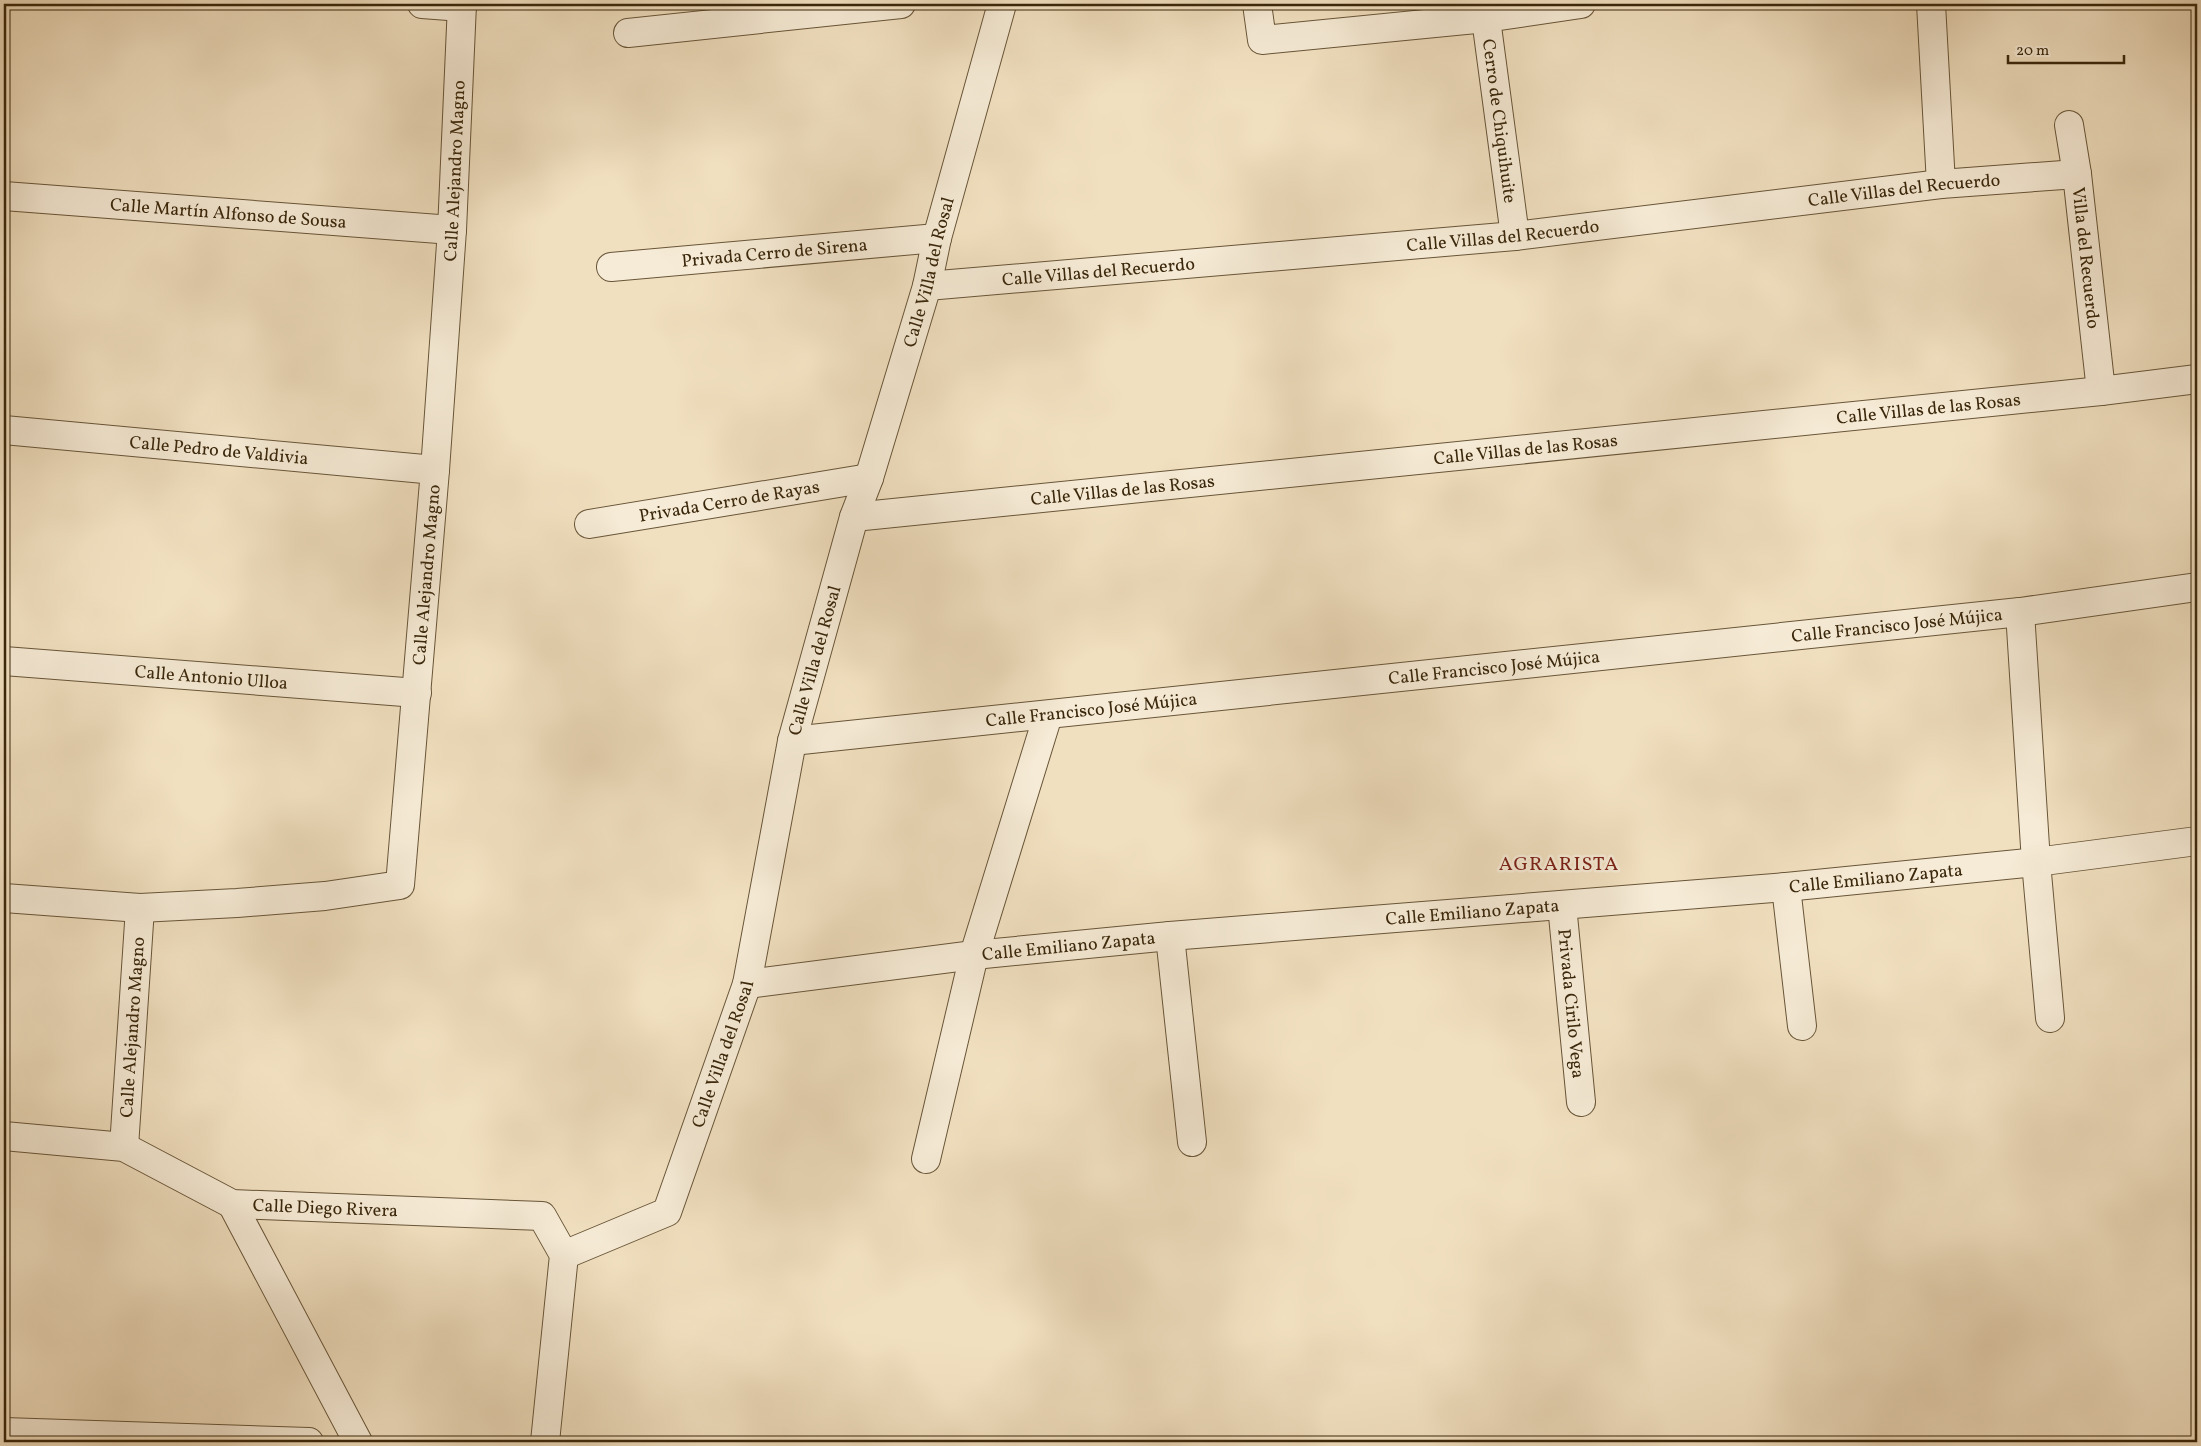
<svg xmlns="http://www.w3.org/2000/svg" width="2201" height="1446" viewBox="0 0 2201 1446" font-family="Vollkorn,serif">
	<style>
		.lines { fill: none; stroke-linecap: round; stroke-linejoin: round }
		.minor-casing { stroke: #685538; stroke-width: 30 }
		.minor { stroke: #f6ebd6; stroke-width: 28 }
		.labels { text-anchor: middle; stroke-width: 5; stroke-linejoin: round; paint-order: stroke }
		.street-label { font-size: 18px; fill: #3a270b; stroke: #f6ebd6 }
		.quarter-label { font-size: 20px; letter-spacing: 1px; fill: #7a1f14; stroke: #f6ebd6 }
	</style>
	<rect width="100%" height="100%" fill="#f1e0c0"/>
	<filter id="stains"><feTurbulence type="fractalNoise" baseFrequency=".004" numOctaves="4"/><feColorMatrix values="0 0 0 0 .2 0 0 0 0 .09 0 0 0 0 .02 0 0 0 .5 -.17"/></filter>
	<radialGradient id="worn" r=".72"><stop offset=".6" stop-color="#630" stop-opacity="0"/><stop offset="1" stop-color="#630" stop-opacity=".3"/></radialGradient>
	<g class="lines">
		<g class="minor-casing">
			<g id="minor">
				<path d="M422,4L462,7"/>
				<path d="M1257,4L1262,40L1486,18L1581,4"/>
				<path id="s1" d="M1484,4L1515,236"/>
				<path d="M1931,4L1941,184"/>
				<path d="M628,33L901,4"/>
				<path id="s2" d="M2069,125L2077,174L2101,391"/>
				<path id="s3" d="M4,196L452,230"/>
				<path id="s4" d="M611,267L937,238"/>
				<path id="s5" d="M927,286L1515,236L1941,184L2077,174"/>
				<path id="s6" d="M4,430L435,470"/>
				<path id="s7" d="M854,517L2101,391L2197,379"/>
				<path id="s8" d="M589,524L869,478"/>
				<path d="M2020,612L2036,862L2050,1018"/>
				<path id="s9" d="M4,661L417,693"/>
				<path id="s10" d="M792,741L2020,612L2197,587"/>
				<path d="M1786,887L1802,1026"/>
				<path id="s11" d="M4,898L140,908L237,903L325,896L400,885L435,470L452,230L462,4"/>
				<path id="s12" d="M1562,905L1581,1102"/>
				<path d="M1170,936L1192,1142"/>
				<path id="s13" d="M747,984L974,955L1170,936L1786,887L2036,862L2197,841"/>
				<path id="s14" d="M4,1136L124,1147L232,1204L542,1216L564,1255L545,1442"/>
				<path id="s15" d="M124,1147L140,908"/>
				<path d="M926,1159L974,955L1048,715"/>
				<path d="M232,1204L358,1442"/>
				<path id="s16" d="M564,1255L667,1212L747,984L792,741L854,517L869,478L927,286L937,238L1002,4"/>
				<path d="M4,1432L309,1442"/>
			</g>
		</g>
		<use href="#minor" class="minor"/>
	</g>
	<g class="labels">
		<g class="street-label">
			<text dy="6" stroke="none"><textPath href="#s1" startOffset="118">Cerro de Chiquihuite</textPath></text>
			<text dy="6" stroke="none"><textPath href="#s11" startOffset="1114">Calle Alejandro Magno</textPath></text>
			<text dy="6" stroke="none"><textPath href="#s5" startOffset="982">Calle Villas del Recuerdo</textPath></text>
			<text dy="6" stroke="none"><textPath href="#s3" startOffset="225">Calle Martín Alfonso de Sousa</textPath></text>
			<text dy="6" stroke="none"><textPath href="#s5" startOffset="578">Calle Villas del Recuerdo</textPath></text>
			<text dy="6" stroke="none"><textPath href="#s4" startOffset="164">Privada Cerro de Sirena</textPath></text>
			<text dy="6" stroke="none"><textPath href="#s2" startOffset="134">Villa del Recuerdo</textPath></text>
			<text dy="6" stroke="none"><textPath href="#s5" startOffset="172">Calle Villas del Recuerdo</textPath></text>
			<text dy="6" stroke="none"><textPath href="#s16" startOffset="1089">Calle Villa del Rosal</textPath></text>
			<text dy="6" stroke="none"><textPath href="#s7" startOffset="1080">Calle Villas de las Rosas</textPath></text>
			<text dy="6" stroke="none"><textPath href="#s7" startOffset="675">Calle Villas de las Rosas</textPath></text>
			<text dy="6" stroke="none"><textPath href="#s6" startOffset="216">Calle Pedro de Valdivia</textPath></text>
			<text dy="6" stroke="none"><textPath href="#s7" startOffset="270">Calle Villas de las Rosas</textPath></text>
			<text dy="6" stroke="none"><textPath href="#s8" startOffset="142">Privada Cerro de Rayas</textPath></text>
			<text dy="6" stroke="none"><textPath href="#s11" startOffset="709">Calle Alejandro Magno</textPath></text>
			<text dy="6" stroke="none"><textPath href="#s10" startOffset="1111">Calle Francisco José Mújica</textPath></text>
			<text dy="6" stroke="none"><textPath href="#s16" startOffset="684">Calle Villa del Rosal</textPath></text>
			<text dy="6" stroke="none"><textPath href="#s10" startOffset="706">Calle Francisco José Mújica</textPath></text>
			<text dy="6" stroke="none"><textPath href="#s9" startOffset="208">Calle Antonio Ulloa</textPath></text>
			<text dy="6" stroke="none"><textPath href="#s10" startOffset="301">Calle Francisco José Mújica</textPath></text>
			<text dy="6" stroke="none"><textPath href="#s13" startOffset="1134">Calle Emiliano Zapata</textPath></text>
			<text dy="6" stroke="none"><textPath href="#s13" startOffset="729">Calle Emiliano Zapata</textPath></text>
			<text dy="6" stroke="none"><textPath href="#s13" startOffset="324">Calle Emiliano Zapata</textPath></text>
			<text dy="6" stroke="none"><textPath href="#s12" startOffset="99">Privada Cirilo Vega</textPath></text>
			<text dy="6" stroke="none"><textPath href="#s15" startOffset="120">Calle Alejandro Magno</textPath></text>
			<text dy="6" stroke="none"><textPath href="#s16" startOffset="279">Calle Villa del Rosal</textPath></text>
			<text dy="6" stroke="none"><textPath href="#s14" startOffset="336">Calle Diego Rivera</textPath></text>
		</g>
		<g class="quarter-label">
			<text x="1559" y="870">AGRARISTA</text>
		</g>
	</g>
	<rect width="2201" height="1446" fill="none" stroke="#f1e0c0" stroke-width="20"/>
	<rect x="5" y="5" width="2191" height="1436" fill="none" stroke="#3a270b" stroke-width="2.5"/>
	<rect x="10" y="10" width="2181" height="1426" fill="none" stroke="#3a270b"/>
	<path d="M2008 55v8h116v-8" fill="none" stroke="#3a270b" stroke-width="2.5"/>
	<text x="2016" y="55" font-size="15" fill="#3a270b" stroke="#f6ebd6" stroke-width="4" paint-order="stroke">20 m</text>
	<rect width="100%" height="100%" filter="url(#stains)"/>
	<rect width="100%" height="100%" fill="url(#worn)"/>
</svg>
